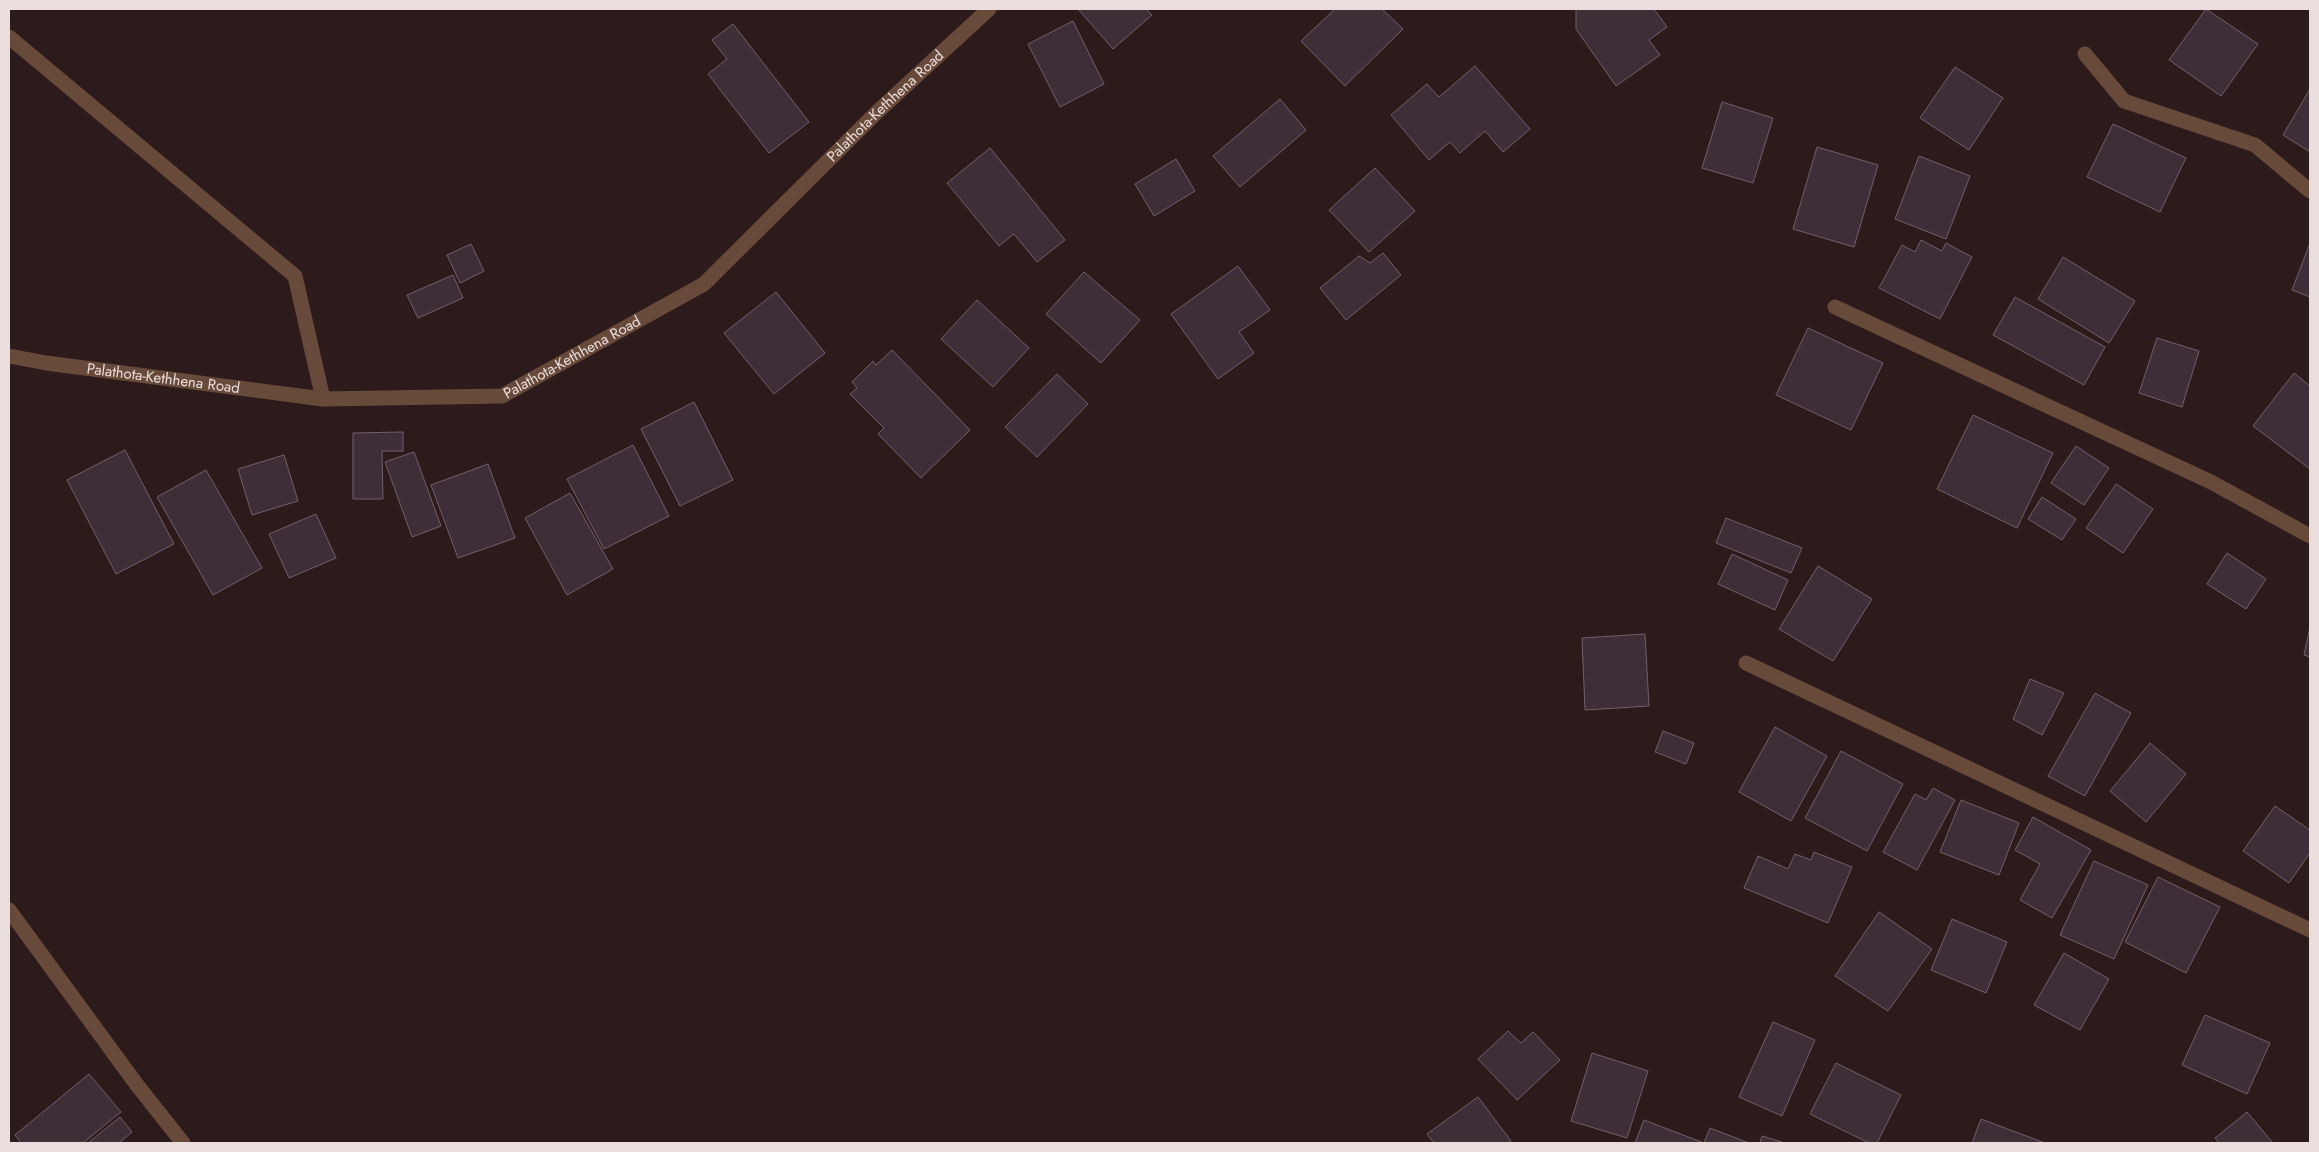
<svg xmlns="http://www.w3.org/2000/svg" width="2319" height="1152" viewBox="0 0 2319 1152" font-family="Jost,sans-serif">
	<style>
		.building { fill: #3e2e37; stroke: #725f6a }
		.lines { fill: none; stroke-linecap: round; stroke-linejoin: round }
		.minor { stroke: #684a3a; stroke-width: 15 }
		.labels { text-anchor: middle; stroke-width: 4; stroke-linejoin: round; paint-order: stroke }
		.street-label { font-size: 15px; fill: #eadddd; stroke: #100808 }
	</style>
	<rect width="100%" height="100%" fill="#2d1b1c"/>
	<path class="building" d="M1078,9H1146L1152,15L1113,49Z
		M1335,9H1382L1403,29L1345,86L1301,41Z
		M1576,9H1654L1667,27L1649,40L1660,55L1616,86L1576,29Z
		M2206,9L2258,44L2221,96L2169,60Z
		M1073,21L1104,84L1060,107L1028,44Z
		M733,24L809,122L769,153L708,74L727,59L712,40Z
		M1475,66L1530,129L1503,152L1485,131L1460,153L1450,142L1429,160L1391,115L1427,84L1439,97Z
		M1955,67L2003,98L1969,150L1920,118Z
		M2310,89V152L2283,135Z
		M1280,99L1306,130L1240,187L1213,156Z
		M1722,102L1773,118L1753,183L1702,168Z
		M2113,124L2186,158L2160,212L2087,177Z
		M1817,147L1878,165L1854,247L1793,229Z
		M990,148L1065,240L1037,262L1014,234L999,246L947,183Z
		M1919,156L1970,176L1946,239L1895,219Z
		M1176,159L1195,191L1154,216L1135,184Z
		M1375,168L1415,211L1369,252L1329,210Z
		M1921,240L1942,251L1946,243L1972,257L1940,319L1879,288L1902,245L1915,252Z
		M2310,243V297L2292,290Z
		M471,244L484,271L460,283L447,255Z
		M1383,253L1401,275L1346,320L1320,288L1359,256L1370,263Z
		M2063,257L2135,301L2109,343L2038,299Z
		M1238,266L1270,310L1239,332L1254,353L1218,379L1171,314Z
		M1084,272L1140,320L1101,363L1046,314Z
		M453,275L463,298L418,318L407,295Z
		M776,292L825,353L774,394L724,333Z
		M2015,297L2105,347L2084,385L1993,335Z
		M977,300L1029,348L993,387L941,339Z
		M1808,328L1883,363L1851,430L1776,395Z
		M2157,338L2199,351L2182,407L2139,393Z
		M892,350L970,430L921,478L878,434L884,428L850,394L857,388L852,382L873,361L876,365Z
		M2294,373L2310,386V469L2253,426Z
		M1057,374L1088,404L1037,457L1005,427Z
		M694,402L733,480L680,506L641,429Z
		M1973,415L2053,453L2017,528L1937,489Z
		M403,432V451H382L383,499H353V433Z
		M633,445L669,516L604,549L567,479Z
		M2076,446L2109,468L2084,505L2051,483Z
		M125,450L174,544L116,574L67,480Z
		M414,452L441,526L412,537L385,462Z
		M284,455L298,501L252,515L238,469Z
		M488,464L515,538L458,558L431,485Z
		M206,470L262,568L213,595L157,497Z
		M2116,484L2153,509L2123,553L2086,528Z
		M570,493L613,569L567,595L525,518Z
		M2042,497L2076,519L2062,540L2028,519Z
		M316,514L336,558L289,578L269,534Z
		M1726,518L1802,548L1791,573L1716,543Z
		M2227,553L2266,579L2246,609L2207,584Z
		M1732,554L1788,580L1775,610L1718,584Z
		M1818,566L1872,599L1833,661L1779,629Z
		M2310,627V657L2304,655Z
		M1645,634L1649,706L1585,710L1582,638Z
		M2030,679L2064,693L2042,735L2013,719Z
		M2095,693L2131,713L2085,796L2048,776Z
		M1775,727L1827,756L1791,821L1739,792Z
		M1663,731L1694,743L1686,764L1655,752Z
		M2150,743L2186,774L2146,822L2110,791Z
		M1841,751L1903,784L1867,851L1805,818Z
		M1933,788L1955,800L1917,870L1883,852L1915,794L1926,800Z
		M1961,800L2019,823L1999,875L1940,852Z
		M2275,806L2310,830V853L2289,883L2243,851Z
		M2033,817L2091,850L2052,918L2020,900L2040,864L2015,850Z
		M1814,852L1852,867L1828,923L1744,888L1758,856L1788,869L1795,854L1811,860Z
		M2094,861L2148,885L2114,959L2060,935Z
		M2158,877L2220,907L2186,973L2125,942Z
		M1879,912L1932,949L1888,1011L1835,976Z
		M1952,919L2007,942L1986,993L1931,970Z
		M2064,953L2109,979L2080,1030L2034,1005Z
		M2205,1015L2270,1043L2247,1094L2182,1065Z
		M1773,1022L1815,1040L1782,1116L1739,1097Z
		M1508,1031L1521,1043L1533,1032L1560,1060L1517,1100L1478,1059Z
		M1592,1053L1648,1071L1627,1138L1571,1121Z
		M1836,1063L1901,1095L1877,1143H1869L1810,1114Z
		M89,1074L121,1112L83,1143H21L15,1135Z
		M1478,1097L1511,1141L1508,1143H1434L1427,1134Z
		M2247,1112L2273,1143H2219L2215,1138Z
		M120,1117L132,1132L119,1143H88Z
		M1981,1119L2045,1143H1972Z
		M1644,1120L1704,1143L1710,1128L1749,1143H1635Z
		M1762,1136L1785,1143H1760Z"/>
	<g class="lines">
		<g class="minor">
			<path d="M9,37L295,276L323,399"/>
			<path d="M2085,54L2124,101L2255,145L2310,191"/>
			<path d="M1835,307L2211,482L2310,536"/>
			<path id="s1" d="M9,356L46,363L323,399L502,396L704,284L876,113L989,9"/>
			<path d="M1746,663L2310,930"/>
			<path d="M9,910L137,1085L183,1143"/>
		</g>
	</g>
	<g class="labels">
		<g class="street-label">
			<text dy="5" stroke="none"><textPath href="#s1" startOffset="981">Palathota-Kethhena Road</textPath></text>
			<text dy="5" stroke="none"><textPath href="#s1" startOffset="576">Palathota-Kethhena Road</textPath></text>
			<text dy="5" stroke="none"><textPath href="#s1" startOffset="156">Palathota-Kethhena Road</textPath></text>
		</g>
	</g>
	<rect width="2319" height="1152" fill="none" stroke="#eadddd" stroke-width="20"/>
</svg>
